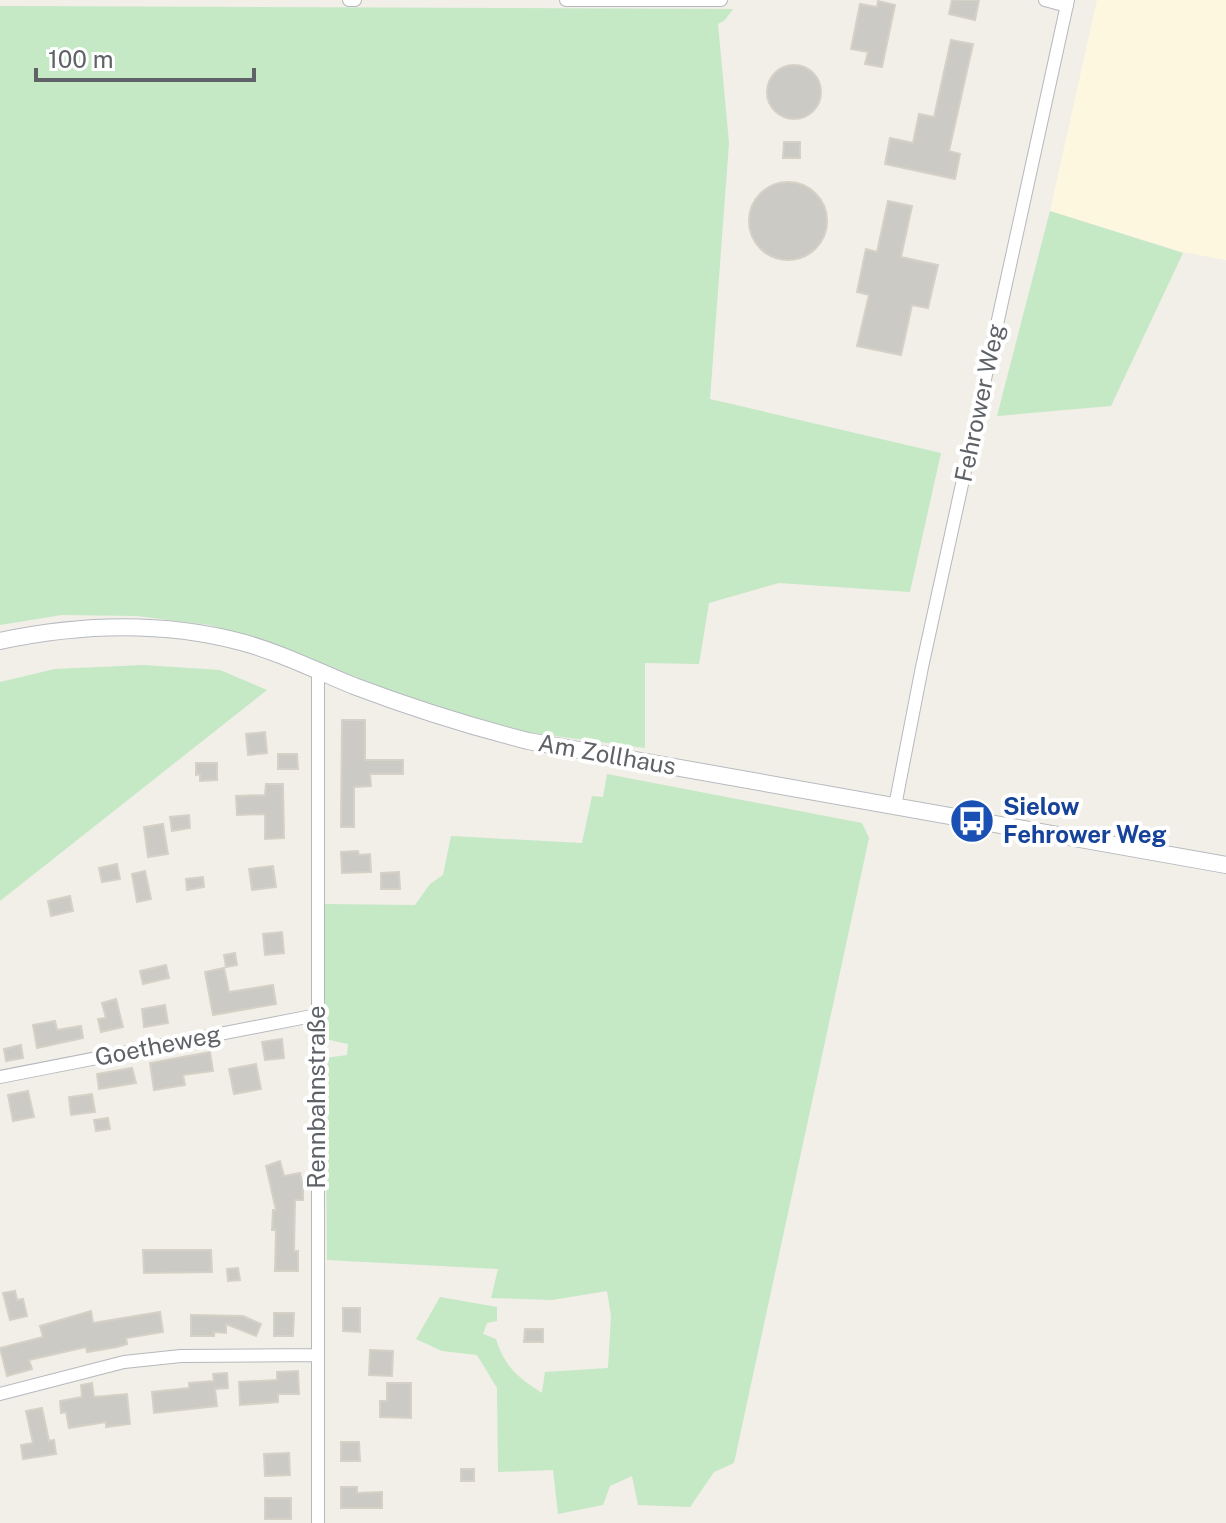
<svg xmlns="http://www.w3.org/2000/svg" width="1226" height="1523" viewBox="0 0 1226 1523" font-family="'Public Sans',sans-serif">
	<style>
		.commercial { fill: #fef7e0 }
		.green { fill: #c5e8c5 }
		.building { fill: #cccac5; stroke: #d6d1c6; stroke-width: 2 }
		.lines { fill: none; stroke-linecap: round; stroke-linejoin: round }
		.street-casing { stroke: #b5b8bc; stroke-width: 14 }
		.secondary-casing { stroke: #b6babf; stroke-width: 18 }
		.street { stroke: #fff; stroke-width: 12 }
		.secondary { stroke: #fff; stroke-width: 16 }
		.labels { text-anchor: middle; stroke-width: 8; stroke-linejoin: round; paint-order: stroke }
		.street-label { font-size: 24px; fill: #5f6368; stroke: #fff }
		.transit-label { font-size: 24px; font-weight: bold; fill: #164399; stroke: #fff; text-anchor: start }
	</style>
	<rect width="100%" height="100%" fill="#f1efe8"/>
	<path class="commercial" d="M1097,0H1226V260L1183,252L1050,211Z"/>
	<path class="green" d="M0,6L733,9L725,20L718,24L729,143L710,399L941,453L910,592L779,583L709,603L699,664L645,663V748L517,731L418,702L324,664L210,625L137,616L62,615L0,625Z
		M1050,211L1183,253L1111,406L997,416Z
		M143,665L220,670L267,690L0,901V682L55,669Z
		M607,774L862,823L869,838L734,1463L714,1472L690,1507L638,1505L632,1476L610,1486L603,1505L558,1514L553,1470L498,1472L497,1388L477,1355L442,1351L416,1339L440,1297L497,1307V1321L487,1323L483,1334L496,1339C505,1367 517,1377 542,1393L545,1372L608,1368L611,1316L607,1291L552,1300L491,1298L498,1269L327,1260L325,1058L347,1055L348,1044L325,1039V904L415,905L430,884L443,875L451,836L582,843L592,796L603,797Z"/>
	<path class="building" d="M952,0H979L975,20L949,14Z
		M878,1L895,5L882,67L865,64L868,52L851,49L860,4L877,7Z
		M951,40L973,44L949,151L960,154L955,179L885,164L890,138L913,143L919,114L934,117Z
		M767 92a27 27 0 1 1 54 0a27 27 0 1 1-54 0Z
		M784,142H800V158H783Z
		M749 221a39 39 0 1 1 78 0a39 39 0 1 1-78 0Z
		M888,201L912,206L901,257L938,265L928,308L912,305L901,355L857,346L869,295L857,292L866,249L877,252Z
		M342,720H365V760H403V774H370L371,786L354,787V827H341Z
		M265,732L267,753L248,755L246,734Z
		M278,754H297L298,769H278Z
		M196,763H217V780L200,781V774L196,775Z
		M266,784H283L284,838L265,839V814L237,815L236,796L265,795Z
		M189,815L190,828L172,831L170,817Z
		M163,824L168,854L148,857L144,827Z
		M358,851L359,855L370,854L371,872L342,873L341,852Z
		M117,864L120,879L102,882L99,868Z
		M273,866L276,887L252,890L249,869Z
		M145,871L151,899L137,902L132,874Z
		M399,872L400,889H381V873Z
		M203,877L204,887L187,890L186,879Z
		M70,896L73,911L51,916L48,901Z
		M282,932L284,953L265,955L263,934Z
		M235,953L237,965L226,967L224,955Z
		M166,965L169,978L143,984L140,971Z
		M224,968L229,992L273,985L276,1004L213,1015L205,972Z
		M116,999L123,1027L101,1032L98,1019L106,1018L102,1003Z
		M165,1005L168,1023L144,1027L142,1009Z
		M55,1021L57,1030L81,1026L83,1038L37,1048L33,1025Z
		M282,1039L284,1058L265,1060L262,1042Z
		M21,1045L23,1058L6,1061L4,1049Z
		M210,1052L213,1071L183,1075L185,1085L154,1090L150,1063Z
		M256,1064L261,1089L234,1094L229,1069Z
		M132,1068L136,1083L99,1089L97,1074Z
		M28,1091L34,1117L13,1121L8,1095Z
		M92,1094L95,1112L71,1115L69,1097Z
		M108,1118L110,1129L96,1131L94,1120Z
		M280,1161L284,1176L300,1173L303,1186V1200H295L294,1251H298V1271H275L276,1230H272L273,1210H276L266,1166Z
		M143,1250H211L212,1272L144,1273Z
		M238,1268L240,1280L228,1281L227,1269Z
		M15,1291L17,1300L23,1299L27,1316L10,1320L3,1293Z
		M343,1308H360V1332L343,1331Z
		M91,1311L93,1323L160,1312L163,1332L126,1338L127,1344L117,1347L87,1352L86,1347L29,1360L32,1369L7,1376L0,1348L43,1337L40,1326Z
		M274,1313H294L293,1336H274Z
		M191,1315L243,1316L261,1324L256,1336L226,1324V1333L214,1332V1336H191Z
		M525,1329H543V1342H524Z
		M370,1350L393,1351L392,1376L369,1375Z
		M298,1371L299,1394H278V1402L240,1405L239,1382L277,1380V1372Z
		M227,1373L228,1388L215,1389L217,1406L154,1413L152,1392L189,1388V1383L214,1381L213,1374Z
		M92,1383L94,1397L127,1394L130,1424L106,1427V1422L69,1428L66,1412L61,1413L60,1401L82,1397L81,1385Z
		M387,1383H411V1418L380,1417V1401H387Z
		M42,1408L49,1441L54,1440L56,1454L23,1459L21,1445L33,1443L26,1411Z
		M341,1442H359L360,1461H341Z
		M289,1453L290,1475L265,1476L264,1454Z
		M461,1469H474V1481H461Z
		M341,1487H357V1493L382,1492V1508H341Z
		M265,1498H291V1519H265Z"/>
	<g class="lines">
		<g class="street-casing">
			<path id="street" d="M349,0H355
				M566,0H721
				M1045,0L1067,6
				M318,672V1523
				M895,806L922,667L1068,0
				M0,1077L317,1015
				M0,1394L124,1362L181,1356L318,1355"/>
		</g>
		<g class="secondary-casing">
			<path id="secondary" d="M0,641C80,624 161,621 241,642C279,652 317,671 354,686C412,708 469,726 528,741L1226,865"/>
		</g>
		<use href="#street" class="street"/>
		<use href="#secondary" class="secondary"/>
	</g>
	<defs>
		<g id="bus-disc" transform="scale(2.3)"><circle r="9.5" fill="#1a4fb4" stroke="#fff"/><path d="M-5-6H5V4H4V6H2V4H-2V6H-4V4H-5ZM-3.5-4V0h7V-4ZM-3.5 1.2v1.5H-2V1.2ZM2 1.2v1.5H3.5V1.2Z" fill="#fff"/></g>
	</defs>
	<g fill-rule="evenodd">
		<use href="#bus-disc" x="972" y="821"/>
	</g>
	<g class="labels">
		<g class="street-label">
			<text transform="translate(980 403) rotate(-78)" y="8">Fehrower Weg</text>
			<text transform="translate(607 755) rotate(10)" y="8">Am Zollhaus</text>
			<text transform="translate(158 1046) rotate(-11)" y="8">Goetheweg</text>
			<text transform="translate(317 1097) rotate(-90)" y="8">Rennbahnstraße</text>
		</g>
		<g class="transit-label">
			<text x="1003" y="815">Sielow<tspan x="1003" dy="28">Fehrower Weg</tspan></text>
		</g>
	</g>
	<path d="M36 68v12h218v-12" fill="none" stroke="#5f6368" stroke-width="4"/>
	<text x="48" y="68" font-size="24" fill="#5f6368" stroke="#ffffff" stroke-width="6" paint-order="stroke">100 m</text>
</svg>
